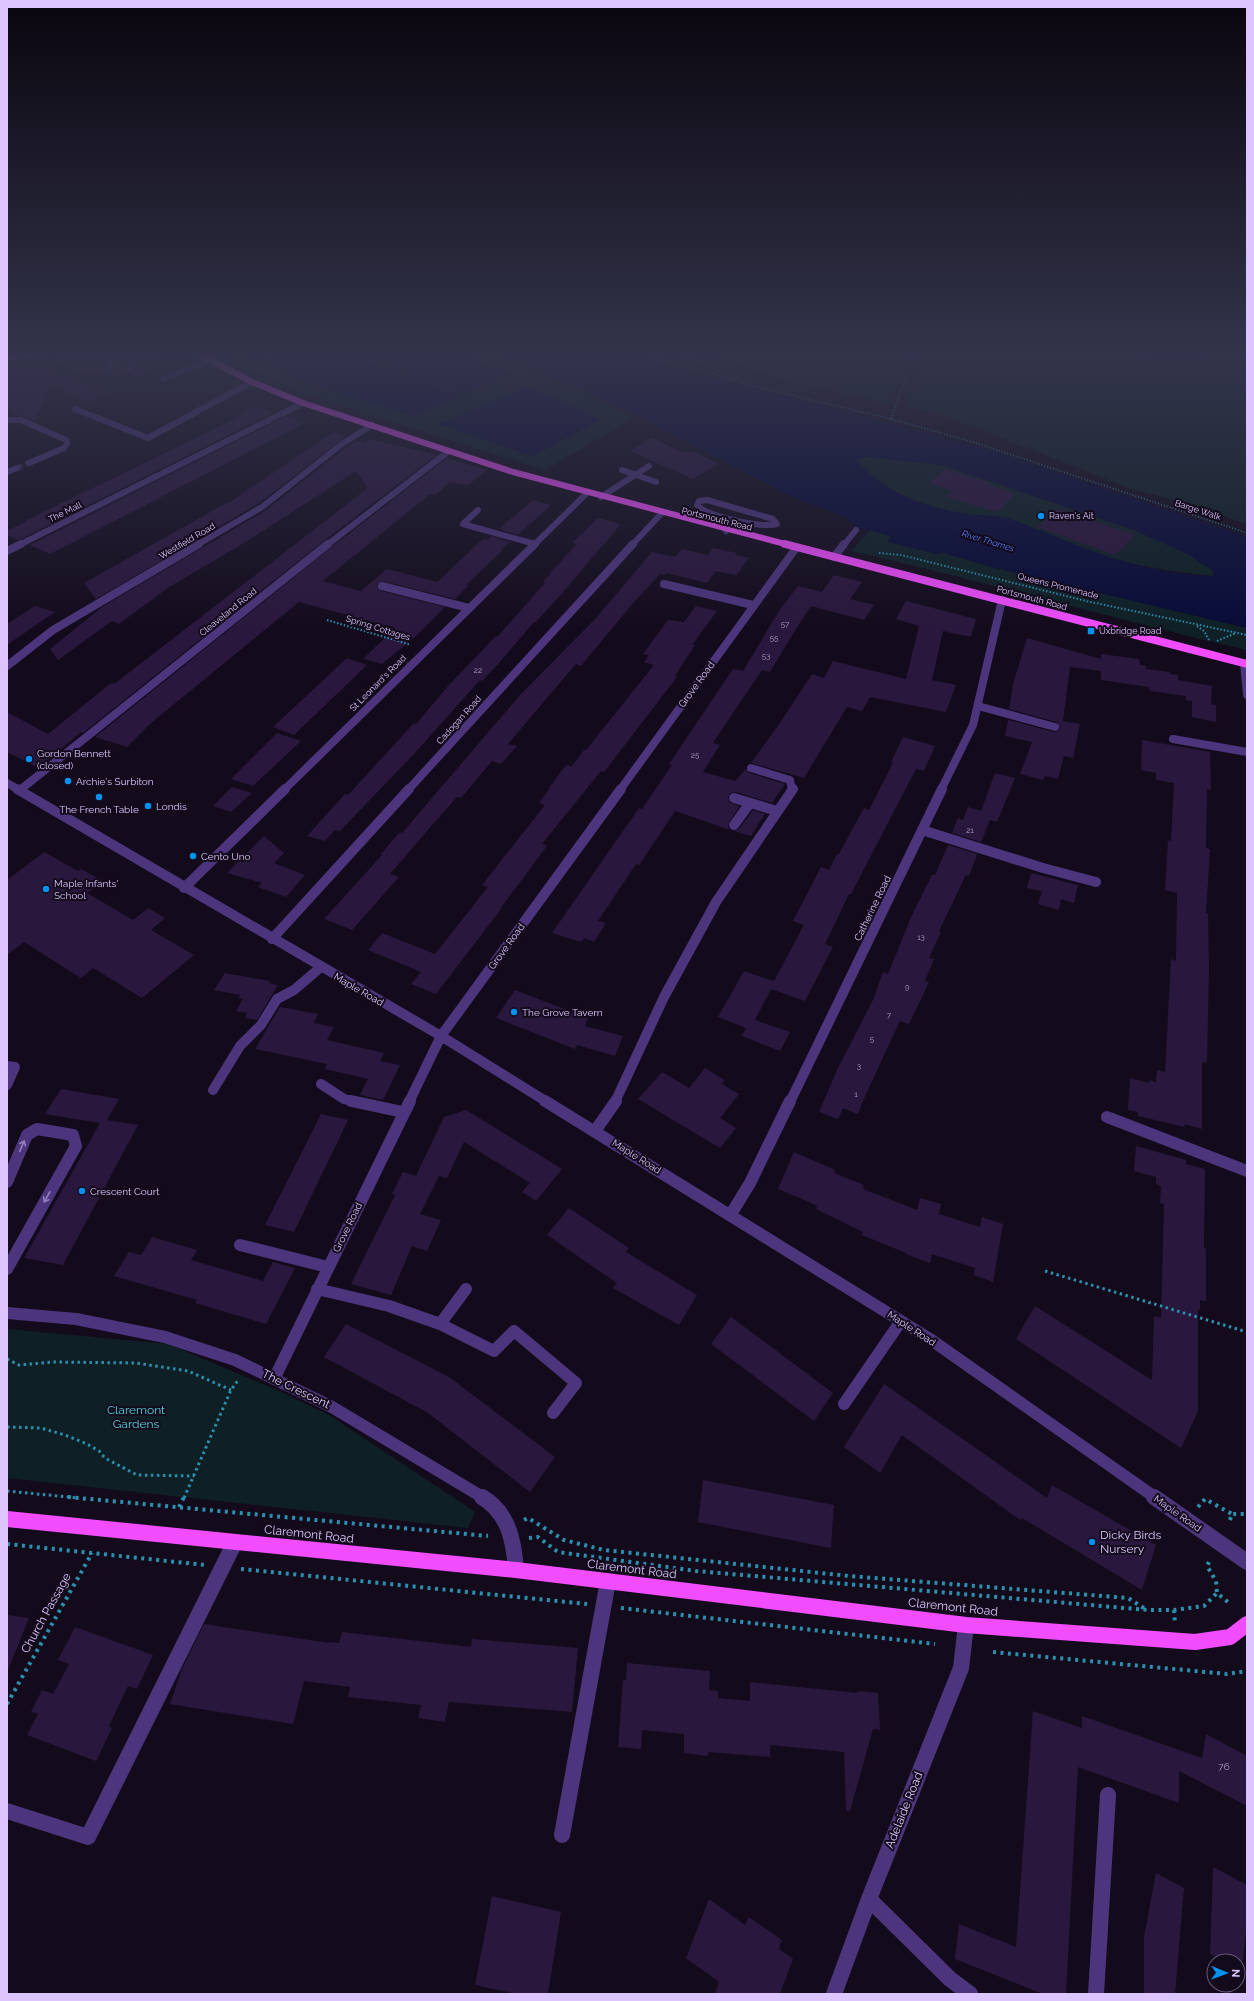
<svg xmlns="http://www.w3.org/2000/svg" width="1254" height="2001" viewBox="0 0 1254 2001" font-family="Raleway,sans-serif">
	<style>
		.green { fill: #0e2026; fill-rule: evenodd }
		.water { fill: #080b38; fill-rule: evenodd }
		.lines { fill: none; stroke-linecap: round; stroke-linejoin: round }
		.stream { stroke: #080b38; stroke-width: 3.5 }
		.building { fill: #2a173d; fill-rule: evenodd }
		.minor-tunnel { stroke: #31273e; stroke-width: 6; stroke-dasharray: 6 3; stroke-linecap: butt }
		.path-far3 { stroke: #2b90ae; stroke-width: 1.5; stroke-dasharray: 1 2; stroke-linecap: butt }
		.path-far2 { stroke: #2b90ae; stroke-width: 2; stroke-dasharray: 1.5 2; stroke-linecap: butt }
		.path-far1 { stroke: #2b90ae; stroke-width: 3; stroke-dasharray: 2.5 3.5; stroke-linecap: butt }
		.path { stroke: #2b90ae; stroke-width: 4; stroke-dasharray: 3 4.5; stroke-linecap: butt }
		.minor-far4 { stroke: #4c357c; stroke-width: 6 }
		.minor-far3 { stroke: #4c357c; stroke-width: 8 }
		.minor-far2 { stroke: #4c357c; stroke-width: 10 }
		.minor-far1 { stroke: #4c357c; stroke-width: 12 }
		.minor { stroke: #4c357c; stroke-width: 16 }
		.major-far2 { stroke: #f14dff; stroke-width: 6 }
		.major-far1 { stroke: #f14dff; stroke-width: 8 }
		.major { stroke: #f14dff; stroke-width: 16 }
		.oneway { stroke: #947ebe }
		.poi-dot { fill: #0092f1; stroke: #130b1c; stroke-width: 1.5 }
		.labels { text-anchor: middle; stroke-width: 4; stroke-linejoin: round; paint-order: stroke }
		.number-label { font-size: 8px; fill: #b09ace }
		.far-street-label { font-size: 9px; fill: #ddc6ff; stroke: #130b1c }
		.far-poi-label { font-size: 9px; fill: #ddc6ff; stroke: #130b1c; text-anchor: start }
		.far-water-label { font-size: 9px; font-style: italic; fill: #547eff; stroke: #130b1c }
		.street-label { font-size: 10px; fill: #ddc6ff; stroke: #130b1c }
		.poi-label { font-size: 10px; fill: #ddc6ff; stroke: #130b1c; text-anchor: start }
		.near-number-label { font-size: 10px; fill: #b09ace }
		.near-street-label { font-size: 12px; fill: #ddc6ff; stroke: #130b1c }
		.near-park-label { font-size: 12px; fill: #52d9df; stroke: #130b1c }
		.near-poi-label { font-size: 12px; fill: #ddc6ff; stroke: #130b1c; text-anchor: start }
	</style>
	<rect width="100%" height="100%" fill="#130b1c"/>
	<path class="green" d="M219,352H241L255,361L279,352H290L262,362L301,380L371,403L461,396L345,352H354L464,394L509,374L456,352H485L573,387L634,418L545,470L305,394L264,377ZM602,419L532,456L440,423Z
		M701,352H911L891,404L781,379Z
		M925,352H1085V354L1198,361L1200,356L1198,352H1247V525L1206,508L1131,489L942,414L906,407Z
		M867,457L943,465L1137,531L1187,554L1213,570V576C1180,572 1147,568 1115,559C1079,548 1045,531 1009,519C996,515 981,516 967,514C925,508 884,492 856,459Z
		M870,530L892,536L888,542L938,554L940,552L996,568L1247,628V650C1114,619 983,581 851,551Z
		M7,1329L168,1344L277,1390L329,1415L475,1512L468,1528L7,1478Z"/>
	<path class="water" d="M241,352H279L255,361Z
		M290,352H345L461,396L412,416L301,380L262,362Z
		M354,352H456L509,374L464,394Z
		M493,352H625L683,370L991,450L1247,537V628L996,568L940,552L938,554L888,542L891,536L858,527L855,525V523L847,522L848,518L790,496L630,411ZM867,457L943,465L1137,531L1187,554L1213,570V576C1180,575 1146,568 1115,559C1079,548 1045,531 1010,519C997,515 981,516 968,514C926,508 884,493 856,460Z
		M527,387L602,419L532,456L439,424Z"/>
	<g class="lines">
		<path class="stream" d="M1090,352L1247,365"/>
	</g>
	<path class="building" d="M104,353L136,354L137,356L134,357L125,368L126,372L128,373L132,372L141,363L140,356L163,355L143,376L66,373L79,360L101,356ZM117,355L120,358L119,362L110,372L104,373V366L113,356Z
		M31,359L32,361L41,359L40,365L108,393L87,402L51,386L35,421L18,416L7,410V367L16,365L15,363Z
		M255,406L274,412L21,539L18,540L7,535V531L27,521H25L241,416L240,414Z
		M286,416L305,423L50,554L30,545Z
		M333,432L345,437L259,503L96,599L84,583L228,502H230Z
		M652,438L682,452H695L718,464L693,479L630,451Z
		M370,439L436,455L325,540L83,733L81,732L39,768L7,752V712L48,734L111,683L114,684L368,488L356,471L244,543L169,587L119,624L112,621L58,660L50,649L102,607L265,511L345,448L356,441L364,443Z
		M447,458L487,470L468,485L450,482L435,495L430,494L323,581L361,591L387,569L437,582L483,539L487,540L491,536L510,542L500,551H502L466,585H469L455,599L383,581L379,582L377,587L381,591L445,607L417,635L382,664L363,659L395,628L299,602L151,723L127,747L95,737L333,546Z
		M945,469L990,483L989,485L1015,494L997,512L946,497L953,491L929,483Z
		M533,500L551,505L518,535L499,529Z
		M1059,509L1135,535L1115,555L1037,527Z
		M598,518L621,524L563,592L536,622H534L500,662L482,681L480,680L414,754L340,831L335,830L325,841L307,836L345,794L348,795L414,723L416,724L449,685L495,637H497L545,583L543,582L551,573H550L577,544L572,543Z
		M713,548L737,553L736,555L749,558L736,575L716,571L707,583L667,573L665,575L660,574L634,602L581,666L576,664L547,698L508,744L517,746L501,764L492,761L461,798L457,797L434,823L390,874L399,877L352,930L324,919L382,855H380L400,832L402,833L520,695L596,618L652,552L675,557L682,549L708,555Z
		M834,575L862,582L850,599L874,605L864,620L811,606L797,627L770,672L762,670L713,743L720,745L703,772L735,781L746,769L749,773L785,784L772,803L736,792L730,793L728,797L729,802L740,806L729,822L728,827L730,830L675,811L639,865L636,864L598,921L606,923L594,942L584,938L581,942L552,933L639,808L642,809L672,765L669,764L733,669L743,671L779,611L798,586L822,592Z
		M906,601L976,619L971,637L943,631L932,680L956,685L946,712L870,697L862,711L847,707L804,778L751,763L780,723L812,674L824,678L833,661L906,679L919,626L896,619Z
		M35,606L55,612L7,645V624Z
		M696,606L717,611L692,645H695L675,676L677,677L604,772L601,771L542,844L547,846L500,909H501L436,994L411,984L421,972L368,950L382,933L435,954L488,887L482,885L545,805L539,803L550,788H549L566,765L572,766L584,750H586L654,665L644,662L649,655L643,654L668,620L684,622Z
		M1027,638L1101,659V654L1139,659L1140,665L1146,666V669L1170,672V674L1178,675V680L1212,686L1211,704L1216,705V722L1192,717V701L1186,700V696L1150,691L1149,687L1101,680V671L1070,667L1063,721L1080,724L1073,758L1064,756L1058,779L1045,776L1043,780L1020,774L1032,742L1005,736L1008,720L1054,732L1058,731L1060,728L1056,722L1009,709L1013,684Z
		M347,658L367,665L294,735L273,727Z
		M277,733L301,741L253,786L231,779Z
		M903,737L935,746L924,771L916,769L851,894H849L825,944L833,947L822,968L805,1001L771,989L755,1020L790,1032L780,1051L742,1036L746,1028L718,1017L744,971L774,981L804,925L793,921L821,867L829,870L837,854H839L864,808L869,810L893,763L891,762Z
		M1142,740L1210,752L1211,790L1207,789L1206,848L1210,849L1206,913H1208L1209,969L1207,1063L1202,1062V1129L1184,1124L1185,1127L1138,1116V1112L1128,1110L1130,1078L1149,1083V1080L1156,1082L1157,1070L1165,1072L1171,959L1176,961L1177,893L1165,890L1168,840L1171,841L1174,783L1156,780V773L1141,770Z
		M995,773L1015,778L997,822L990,820L981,842L952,833L958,818L963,820L968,807L981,811Z
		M232,787L252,793L231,812L213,806Z
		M753,810L765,814L751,836L734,831L739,829Z
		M264,836L284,853L274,863L305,875L286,897L258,887L262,883L227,873Z
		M948,845L977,854L976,858L969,876L966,875L939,931L941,932L929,958L934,959L925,981L929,982L909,1024L900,1021L865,1096L858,1114L843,1108L838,1119L819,1112L837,1070L873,1000L883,972L888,974L911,917L932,875H935Z
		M44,852L78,871L81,869L103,881L87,893L133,920L148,908L165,918L151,930L194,955L142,998L93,968L81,978L24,942L7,955V880Z
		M1031,873L1078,885L1074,903L1061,899L1059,910L1038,904L1042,891L1027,888Z
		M225,973L270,981L269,983L278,985L257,1020L245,1018L247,1013L236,1011L243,999L238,998L240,995L214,990Z
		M515,990L588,1018L585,1026L623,1036L615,1056L577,1045L575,1049L496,1018Z
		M280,1007L318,1014L314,1023L334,1027L327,1040L384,1053L380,1061L400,1065L383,1100L360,1095L368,1079L325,1069L327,1064L255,1049Z
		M705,1068L725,1080L722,1084L739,1094L720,1118L736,1128L720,1148L638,1099L662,1072L689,1088Z
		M61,1089L119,1099L107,1120L138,1125L63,1265L24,1258L100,1123L45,1114Z
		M466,1110L562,1169L536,1201L522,1192L530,1183L464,1142L447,1178L439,1176L420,1214L441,1220L427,1251L412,1246L391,1295L351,1284L395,1195L392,1194L403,1172L416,1176L444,1117Z
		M321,1114L348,1120L294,1232L265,1225Z
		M1136,1146L1186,1160V1164L1205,1169L1204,1248L1206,1249V1301L1200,1300V1310L1198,1309V1411L1181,1448L1016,1339L1035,1306L1152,1380L1154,1316L1161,1318L1164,1204L1160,1203L1161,1186L1156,1184V1177L1134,1171Z
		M794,1152L835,1170L834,1173L864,1185L863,1189L917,1210L920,1198L941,1204L939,1214L980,1227L982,1217L1003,1224L993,1282L974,1275L975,1268L932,1254L930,1263L906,1254V1253L862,1235L863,1232L816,1209L817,1206L807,1201L778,1189Z
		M569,1208L629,1248L626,1252L697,1295L679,1325L613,1288L617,1283L547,1235Z
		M152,1237L197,1250L191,1260L263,1281L273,1262L295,1268L266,1324L195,1303L197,1300L114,1276L129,1252L141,1255Z
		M731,1317L833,1393L814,1421L711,1344Z
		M346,1324L449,1377L555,1457L530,1492L428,1413L324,1357Z
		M884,1384L1047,1498L1052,1485L1156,1545L1142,1590L1022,1518L1020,1520L902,1435L880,1473L844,1447Z
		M703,1480L834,1505L831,1548L698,1522Z
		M7,1615L29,1618L8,1670H7Z
		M204,1624L329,1643V1642L339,1643L342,1632L471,1647L472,1639L578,1648L572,1712L449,1702L445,1722L418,1718L421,1705L348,1697L350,1687L304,1681L293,1724L170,1704L182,1669Z
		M75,1627L153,1655L137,1689L128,1686L109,1726L112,1728L96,1761L27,1735L38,1714L31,1712L42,1690L53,1694L69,1664L58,1660Z
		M627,1663L710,1671L709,1690L718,1691V1698L750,1701V1682L858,1693V1691L878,1693L880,1730L873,1729L850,1811H846L844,1752L770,1745V1757L708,1752V1756L684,1753V1734L642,1730L641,1749L618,1747L623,1680H626Z
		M1033,1711L1082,1728V1716L1202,1758L1206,1734L1247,1756V1806L1179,1771V1803L1078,1767L1066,1994H1043L955,1959L959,1924L1016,1947Z
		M1213,1867L1247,1885V1921L1243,1961H1224L1210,1954Z
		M1156,1873L1184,1888L1175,1994H1144V1937Z
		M492,1896L561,1912L548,1994H517L475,1985Z
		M709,1899L745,1925L749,1917L782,1940L779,1949L793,1959L780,1994H715L719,1982L686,1958Z"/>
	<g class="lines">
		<path class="minor-tunnel" d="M17,468L29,463"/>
		<path class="path-far3" d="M637,352L754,386L891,419L973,442L1247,533
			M678,352L744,382
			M891,419L915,352"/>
		<path class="path-far2" d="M879,553L901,555L1086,601L1247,635
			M327,620L411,645
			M1197,626L1204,631L1209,640
			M1217,641L1236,633"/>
		<path class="path-far1" d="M1045,1271L1247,1332
			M7,1359L19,1365L54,1362L136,1363L188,1371L231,1390
			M7,1427L41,1428L65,1435L87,1444L99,1451L105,1458L137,1475L194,1476
			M7,1491L79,1498
			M184,1498L231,1390L239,1379"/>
		<path class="path" d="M68,1497L488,1536
			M179,1507L184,1497
			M1198,1507L1205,1499L1232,1514
			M524,1520L528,1518L564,1540L604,1550L849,1576L1128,1598L1147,1610
			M1230,1520L1232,1514H1247
			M529,1538L538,1537L558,1552L696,1571L1148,1610H1174L1204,1606L1217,1593
			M7,1544L205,1565
			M1209,1562L1207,1566L1216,1581L1217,1593L1229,1603
			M241,1569L587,1604
			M621,1608L935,1644
			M1174,1610L1175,1624
			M993,1652L1227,1674L1247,1671
			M7,1704L92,1553"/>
		<path class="minor-far4" d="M12,352L20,356
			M140,352H144
			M59,359L100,352
			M107,369L116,359
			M129,369L137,360
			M163,379L211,360
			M75,409L148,438L252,382
			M7,420H21L66,440L67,444L64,448L29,463
			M622,470L656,482
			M7,472L17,468
			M601,497L649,466
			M707,500L773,519L777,524C760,528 709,517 697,505L699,501Z
			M478,510L463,524L535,544
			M726,531L735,520
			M19,545L303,403
			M197,545L262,507L342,444L372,425
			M327,545L449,451
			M534,545L587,493
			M632,545L661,514
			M844,545L856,530"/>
		<path class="minor-far3" d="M7,551L21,544
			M834,557L844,544
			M664,584L753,605
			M382,586L469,608
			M1244,663L1247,695
			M7,666L53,630L199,544
			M978,706L1055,727
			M1173,739L1247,752
			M751,768L790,780L792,790
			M7,783L19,790
			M20,790L328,544
			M284,790L535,544
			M408,790L633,544
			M620,790L796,548
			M941,790L973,725L1002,600"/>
		<path class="minor-far2" d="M17,789L441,1036L547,1102
			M734,798L777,811
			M734,825L750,803
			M922,830L1043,868L1096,882
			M184,888L285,789
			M272,939L409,789
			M7,1066L15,1067L7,1085
			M321,1084L344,1099L356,1102
			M213,1090L240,1046L261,1025L277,999L294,990L321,967
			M409,1102L441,1036L621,789
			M615,1102L664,997L716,902L793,789
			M790,1102L942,789"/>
		<path class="minor-far1" d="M351,1101L403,1112
			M545,1101L930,1339L1156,1498
			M1107,1117L1247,1171
			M595,1131L616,1101
			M7,1182L27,1135L37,1129L73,1135L76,1146L7,1269
			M731,1214L750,1183L790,1101
			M240,1245L328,1267
			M317,1289L389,1306L440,1324L494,1351L514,1331L576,1383L553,1413
			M7,1313L76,1319L165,1337L235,1360L332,1407L484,1498
			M440,1324L466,1289
			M274,1379L410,1101
			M844,1404L901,1321"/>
		<path class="minor" d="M482,1497C509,1513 514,1542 516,1570
			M1154,1497L1247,1562
			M7,1811L88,1837L235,1542
			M562,1835L608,1581
			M869,1899L950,1979L970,1994
			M834,1994L869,1899L961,1668L966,1625
			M1096,1994L1108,1795"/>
		<path class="major-far2" d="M196,352L252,382L303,403L513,472L789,545
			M7,358L46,352"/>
		<path class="major-far1" d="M785,544L1247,664"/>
		<path class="major" d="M7,1519L516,1570L966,1625L1195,1642L1230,1637L1247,1624"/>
	</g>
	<defs><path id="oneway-shaft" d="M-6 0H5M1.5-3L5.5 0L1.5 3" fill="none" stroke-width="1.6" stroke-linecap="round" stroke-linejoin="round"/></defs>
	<g class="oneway">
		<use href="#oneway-shaft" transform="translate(22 1146) rotate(-67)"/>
		<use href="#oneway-shaft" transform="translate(47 1197) rotate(119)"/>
	</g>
	<linearGradient id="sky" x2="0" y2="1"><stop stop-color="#0a060f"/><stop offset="0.56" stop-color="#33344b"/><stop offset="1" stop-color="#33344b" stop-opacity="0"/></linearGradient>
	<rect width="1254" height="632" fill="url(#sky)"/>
	<g class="poi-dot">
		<circle cx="1041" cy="516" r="4"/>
		<rect x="1087" y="627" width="8" height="8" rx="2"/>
		<circle cx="29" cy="759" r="4"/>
		<circle cx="68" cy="781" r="4"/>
		<circle cx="99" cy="797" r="4"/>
		<circle cx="148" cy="806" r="4"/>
		<circle cx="193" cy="856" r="4"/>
		<circle cx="46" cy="889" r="4"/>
		<circle cx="514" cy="1012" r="4"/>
		<circle cx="82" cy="1191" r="4"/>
		<circle cx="1092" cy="1542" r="4"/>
	</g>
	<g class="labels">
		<g class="number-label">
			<text x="785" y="627">57</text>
			<text x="774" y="641">55</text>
			<text x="766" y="659">53</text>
			<text x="478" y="673">22</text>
			<text x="695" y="758">25</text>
			<text x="970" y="833">21</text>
			<text x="921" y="940">13</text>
			<text x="907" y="990">9</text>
			<text x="889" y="1018">7</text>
			<text x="872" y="1042">5</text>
			<text x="859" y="1069">3</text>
			<text x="856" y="1097">1</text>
		</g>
		<g class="far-street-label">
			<text transform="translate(1198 510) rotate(18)" y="3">Barge Walk</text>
			<text transform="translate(65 512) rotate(-26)" y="3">The Mall</text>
			<text transform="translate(717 519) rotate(14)" y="3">Portsmouth Road</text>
			<text transform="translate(187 541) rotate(-30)" y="3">Westfield Road</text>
			<text transform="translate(1058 586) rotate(14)" y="3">Queens Promenade</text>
			<text transform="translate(1032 598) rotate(15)" y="3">Portsmouth Road</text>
			<text transform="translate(228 612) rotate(-39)" y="3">Cleaveland Road</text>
			<text transform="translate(378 628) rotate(17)" y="3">Spring Cottages</text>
			<text transform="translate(378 683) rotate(-45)" y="3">St Leonard's Road</text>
			<text transform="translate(459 720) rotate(-48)" y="3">Cadogan Road</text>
		</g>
		<g class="far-poi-label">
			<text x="1049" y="519">Raven's Ait</text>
			<text x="1099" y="634">Uxbridge Road</text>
		</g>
		<g class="far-water-label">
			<text transform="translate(988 541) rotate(17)" y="3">River Thames</text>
		</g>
		<g class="street-label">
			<text transform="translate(696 684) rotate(-54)" y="4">Grove Road</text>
			<text transform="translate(872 908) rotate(-64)" y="4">Catherine Road</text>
			<text transform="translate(506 946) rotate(-54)" y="4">Grove Road</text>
			<text transform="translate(359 989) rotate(30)" y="4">Maple Road</text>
			<text transform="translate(637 1156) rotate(32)" y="4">Maple Road</text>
			<text transform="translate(347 1227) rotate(-64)" y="4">Grove Road</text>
			<text transform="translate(912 1328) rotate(33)" y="4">Maple Road</text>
			<text transform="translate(1178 1513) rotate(35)" y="4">Maple Road</text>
		</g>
		<g class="poi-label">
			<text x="37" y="757">Gordon Bennett<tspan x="37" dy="12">(closed)</tspan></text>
			<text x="76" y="785">Archie's Surbiton</text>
			<text x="156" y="810">Londis</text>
			<text x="99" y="813" text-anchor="middle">The French Table</text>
			<text x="201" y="860">Cento Uno</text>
			<text x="54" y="887">Maple Infants'<tspan x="54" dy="12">School</tspan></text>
			<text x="522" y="1016">The Grove Tavern</text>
			<text x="90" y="1195">Crescent Court</text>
		</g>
		<g class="near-number-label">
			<text x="1224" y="1770">76</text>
		</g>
		<g class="near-street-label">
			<text transform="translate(296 1389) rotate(26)" y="4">The Crescent</text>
			<text transform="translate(309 1534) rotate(6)" y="4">Claremont Road</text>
			<text transform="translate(632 1569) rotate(7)" y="4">Claremont Road</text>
			<text transform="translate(953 1607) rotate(6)" y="4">Claremont Road</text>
			<text transform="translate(46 1613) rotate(-61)" y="4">Church Passage</text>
			<text transform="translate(904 1810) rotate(-68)" y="4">Adelaide Road</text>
		</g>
		<g class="near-park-label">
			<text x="136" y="1414">Claremont<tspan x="136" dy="14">Gardens</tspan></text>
		</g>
		<g class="near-poi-label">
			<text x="1100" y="1539">Dicky Birds<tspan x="1100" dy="14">Nursery</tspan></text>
		</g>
	</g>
	<rect width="1254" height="2001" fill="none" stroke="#ddc6ff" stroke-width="16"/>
	<g transform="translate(1226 1973) rotate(91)"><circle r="19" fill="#130b1c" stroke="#645677"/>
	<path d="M0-3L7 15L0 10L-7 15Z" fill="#0092f1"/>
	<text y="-6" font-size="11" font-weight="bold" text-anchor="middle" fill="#ddc6ff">N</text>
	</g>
</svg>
